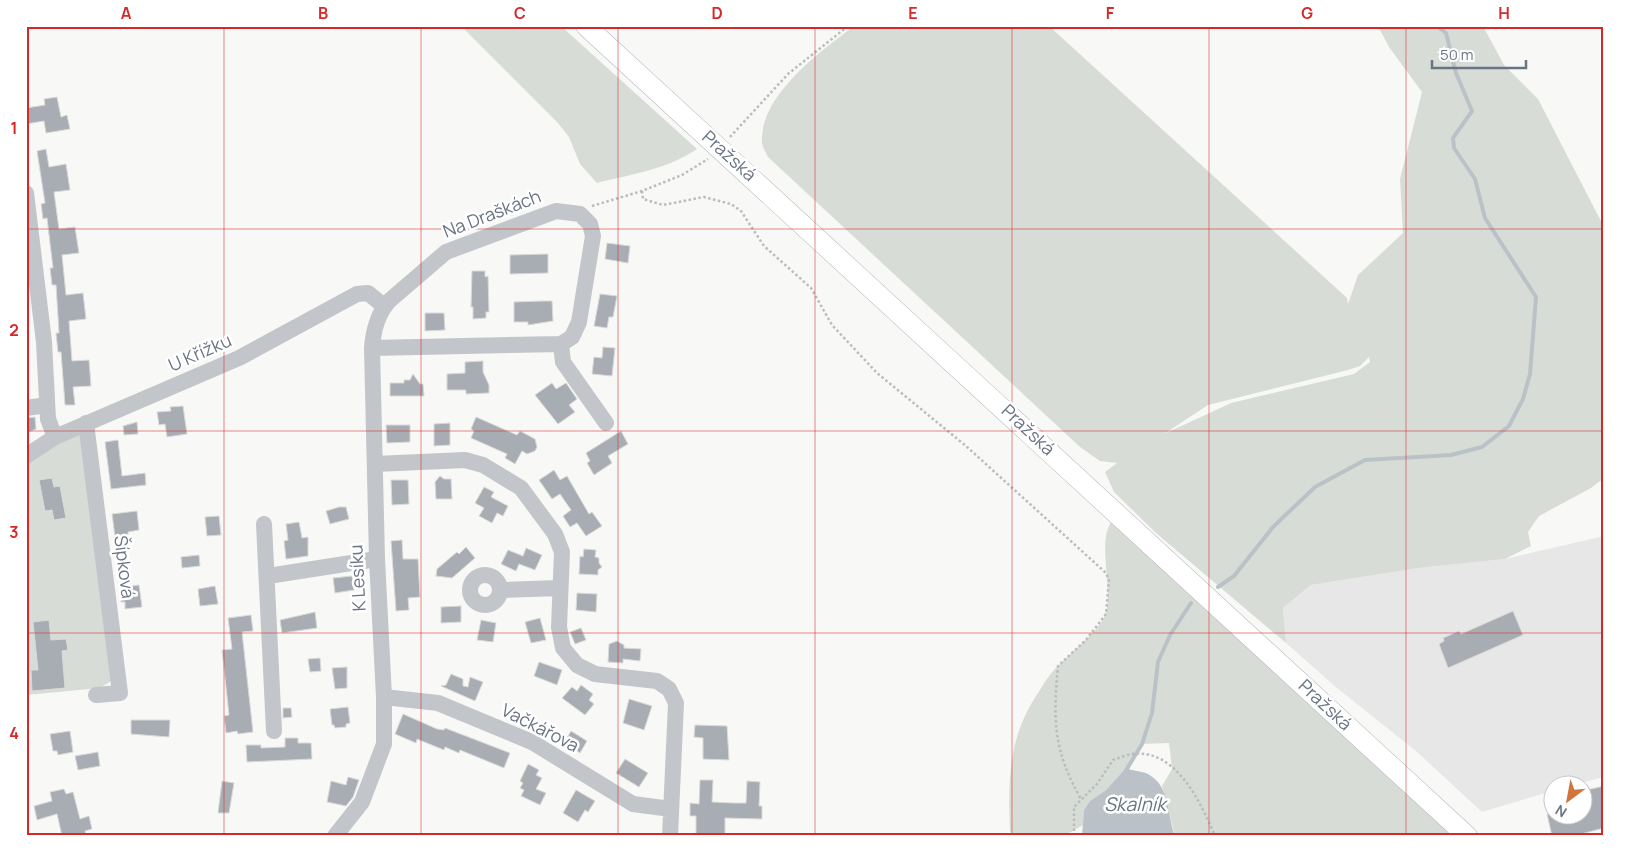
<svg xmlns="http://www.w3.org/2000/svg" width="1630" height="862" viewBox="0 0 1630 862" font-family="Manrope,sans-serif">
	<style>
		.built { fill: #e6e7e6 }
		.green { fill: #d7ddd6; fill-rule: evenodd }
		.water { fill: #bac2c8 }
		.lines { fill: none; stroke-linecap: round; stroke-linejoin: round }
		.stream { stroke: #bac2c8; stroke-width: 4 }
		.building { fill: #a8adb4; stroke: #dadad8 }
		.major-casing { stroke: #b4b7bb; stroke-width: 21 }
		.path { stroke: #babcbf; stroke-width: 2.5; stroke-dasharray: 2.5 2.5; stroke-linecap: butt }
		.minor { stroke: #c2c5c9; stroke-width: 16 }
		.major { stroke: #fff; stroke-width: 20 }
		.grid { fill: none; stroke: #d62828; stroke-width: 1; stroke-opacity: 0.55 }
		.labels { text-anchor: middle; stroke-width: 5; stroke-linejoin: round; paint-order: stroke }
		.street-label { font-size: 18px; fill: #6a7584; stroke: #fff }
		.water-label { font-size: 19px; font-style: italic; fill: #67757f; stroke: #fff }
		.neatline { fill: none; stroke: #d62828; stroke-width: 2 }
		.grid-label { font-size: 16px; text-anchor: middle; font-weight: bold; fill: #d62828 }
	</style>
	<rect width="100%" height="100%" fill="#f8f8f6"/>
	<path class="built" d="M1604,536V777L1577,784H1552V791L1482,812L1416,751L1337,688L1286,643L1283,608L1311,585L1419,568L1505,559Z"/>
	<path class="green" d="M461,26H561L697,149C668,169 632,174 597,183L580,164L569,137L558,123Z
		M854,26H1049L1347,298L1348,304L1358,275L1403,233L1400,179L1422,92L1389,47L1378,26H1483L1504,65L1538,99L1604,227V478L1591,488L1539,516L1528,532L1531,546L1505,559L1419,568L1311,585L1283,608L1286,643L1156,533L1114,492L1105,472L1117,463L1100,461L1080,447L768,157C766,152 762,147 762,142C760,95 821,51 854,26ZM1369,357L1370,362L1354,374L1231,403L1164,434L1208,405L1348,370L1360,366Z
		M86,423L118,677L100,688L26,695V456Z
		M1113,520L1455,836H1175L1162,786L1172,769L1169,743L1141,744L1126,768L1106,790L1090,801L1084,810L1083,825L1064,836H1019L1010,832C1008,778 1008,736 1040,690C1044,683 1049,675 1055,669C1068,655 1101,630 1106,613C1113,587 1096,538 1113,520Z"/>
	<path class="water" d="M1126,768C1134,772 1143,770 1151,776C1170,788 1167,816 1175,836H1082L1084,810L1090,801L1106,790Z"/>
	<g class="lines">
		<path class="stream" d="M1218,587L1234,576L1273,527L1315,487L1365,460L1451,455L1482,447L1509,426L1523,399L1530,374L1536,297L1485,218L1475,179L1454,148L1453,138L1472,111L1456,73L1446,33L1437,26
			M1125,772L1142,744L1152,713L1158,662L1170,635L1191,603"/>
	</g>
	<path class="building" d="M57,97L61,117L67,115L70,129L46,133L44,121L26,124V108L45,105L44,99Z
		M46,149L49,167L66,164L70,190L54,192L59,229L75,227L79,253L62,255L66,295L83,293L86,319L69,321L72,361L89,360L91,386L73,387L75,405H65L61,352H58L56,333H59L56,285H52L50,268H53L47,218L43,219L41,204L45,203L37,151Z
		M607,243L630,246L628,263L605,259Z
		M548,254V273L510,274V255Z
		M472,271H485V277L488,276L489,312H486V318L473,319V307H471Z
		M600,294L617,296L613,317H609L607,328L594,326Z
		M542,301H552L553,321L528,325V322H514V302Z
		M425,313H444L445,330L425,331Z
		M603,347L615,348L612,376L592,374L594,357L602,358Z
		M483,361V372L489,385V393L466,394V390H447V374L465,373V362Z
		M413,374L420,384H423L424,396H390V383H404V380H410Z
		M552,383L556,389L566,383L577,399L569,405L575,412L558,424L535,395Z
		M183,406L187,434L167,437L165,424L159,425L157,412L171,411L170,407Z
		M35,417L36,429L26,433V418Z
		M476,417L517,435L520,431L535,439L537,447L535,451L527,454L522,451L515,464L505,458L507,454L471,438L474,431L471,429Z
		M137,422L138,434L124,435L123,426Z
		M450,423V445L434,446V424Z
		M386,425H410V442L387,443Z
		M621,431L628,444L608,456L612,463L594,475L587,463L590,461L586,453Z
		M118,440L122,476L145,473L146,485L111,489L105,442Z
		M554,470L560,480L567,476L589,514L592,512L602,526L586,536L577,523L570,527L563,516L571,510L560,494L552,499L539,480Z
		M440,476L444,479H451L452,499H436L435,482Z
		M52,478L54,487L60,486L66,518L54,520L52,510L45,511L39,480Z
		M391,480H408L409,504L392,505Z
		M484,487L494,492L491,497L508,506L503,516L497,513L492,523L479,516L484,508L475,503Z
		M339,507H346L349,519L330,524L326,511Z
		M137,511L139,530L128,532V535L115,537L112,514Z
		M219,516L221,535L207,536L205,517Z
		M299,522L302,538L308,537V556L286,559L284,541L288,540L286,524Z
		M402,540L403,559H418L420,597L408,598L409,610L396,611L391,541Z
		M466,547L475,558L452,578L436,576L437,569L457,552L459,554Z
		M526,548L542,555L535,570L519,564L516,571L501,564L508,550L523,556Z
		M584,549L596,550L595,557L599,558V563L602,567L598,570V575L579,574L580,556L583,557Z
		M199,555L200,566L182,568L181,557Z
		M352,576L354,590L335,593L333,578Z
		M139,585L142,607L125,609V602H121L120,592H123V587Z
		M215,586L218,604L200,606L198,589Z
		M577,593L597,594L596,612L576,610Z
		M461,606V622L441,623V607Z
		M1513,611L1523,635L1448,668L1439,644L1444,641L1443,638L1459,631L1461,634Z
		M315,612L317,628L282,633L280,620Z
		M251,615L253,631L242,632L253,732L238,734L237,731L226,733L224,716L229,715L222,650L232,649L228,618Z
		M540,618L546,640L531,643L525,622Z
		M49,620L51,640L66,639L68,650L62,651L65,688L32,691L31,670H38L33,622Z
		M481,620L496,623L493,642L477,640Z
		M581,628L586,640L575,644L570,632Z
		M617,641L624,645V648L641,649L640,661L623,659V663L608,662L609,644Z
		M320,658L321,671L310,672L308,659Z
		M539,662L562,670L557,685L534,676Z
		M347,667V688L335,689L332,668Z
		M451,674L463,679V686L468,687L470,677L483,682L475,701L441,686L446,685Z
		M581,685L593,694L589,700L594,704L585,715L562,698L572,687L577,691Z
		M629,699L652,706L644,730L623,723Z
		M348,707L350,723L346,724V727L335,728L334,725H332L330,709Z
		M283,708H291L292,717L283,718Z
		M403,714L437,729L444,730L445,728L510,753L504,768L460,750L459,753L445,747L444,750L417,739L416,743L395,734Z
		M131,720H170L169,737L131,734Z
		M695,725L727,726L729,760L703,759V738L694,737Z
		M70,731L73,752L58,755L57,751H53L50,734Z
		M571,731L587,741L580,753L564,743Z
		M285,738H298V743H311L312,759L247,762L246,745H261V748L285,747Z
		M98,752L100,766L78,770L75,756Z
		M625,759L648,773L639,787L616,773Z
		M528,764L539,770L536,775L542,778L536,789L546,793L540,805L521,796L524,790L520,788L523,783L520,781Z
		M348,777L359,780L353,797L346,806L327,802L331,781L346,785Z
		M700,780H713L712,802L733,803H746L747,781L760,782L759,806H762V819L725,818V836H696V816H690V803L699,804Z
		M222,781L234,783L229,813H218Z
		M1604,786V828L1573,836H1552L1547,814H1582V791Z
		M64,789L66,794L73,792L80,819L89,816L92,829L85,831L86,836H62L57,814L37,820L34,806L52,801L50,792Z
		M576,790L595,801L588,812L585,810L578,822L563,813Z"/>
	<g class="lines">
		<g class="major-casing">
			<path id="major" d="M586,26L1467,836"/>
		</g>
		<path class="path" d="M730,137L788,74L848,26
			M642,191L643,199L663,205L704,197L731,204L741,211L764,246L811,288L832,325L877,373L966,446L1106,573L1109,580L1106,614L1086,640L1058,666C1053,720 1053,750 1081,799
			M592,206L642,191L682,175L708,159
			M1074,836V807L1097,784L1113,760C1119,758 1126,755 1132,754C1176,748 1201,803 1215,836"/>
		<path class="minor" d="M26,193L44,342L48,419L55,437
			M561,344L563,362L606,423
			M26,408L47,405
			M86,423L120,693L96,695
			M26,456L55,437L239,358L357,294L368,293L384,306
			M375,464L465,460L483,465L521,488L555,534L562,552L559,627L563,648L577,665L595,674L657,681L669,689L676,703L670,836
			M264,524L274,731
			M470 590a15 15 0 1 1 30 0a15 15 0 1 1-30 0Z
			M268,576L377,559
			M500,590L560,588
			M384,697L438,703L532,742L633,804L671,809
			M335,836L362,802L384,744V697L377,559L372,348C373,332 378,313 389,301L446,252L556,211L580,214L590,224L593,236L579,322L572,337L561,344L372,348"/>
		<use href="#major" class="major"/>
	</g>
	<path class="grid" d="M224,26V836M421,26V836M618,26V836M815,26V836M1012,26V836M1209,26V836M1406,26V836M26,229H1604M26,431H1604M26,633H1604"/>
	<g class="labels">
		<g class="street-label">
			<text transform="translate(729 156) rotate(42)" y="6">Pražská</text>
			<text transform="translate(492 214) rotate(-21)" y="6">Na Draškách</text>
			<text transform="translate(200 353) rotate(-24)" y="6">U Křížku</text>
			<text transform="translate(1028 430) rotate(43)" y="6">Pražská</text>
			<text transform="translate(124 567) rotate(83)" y="6">Šípková</text>
			<text transform="translate(358 578) rotate(-93)" y="6">K Lesíku</text>
			<text transform="translate(1325 705) rotate(43)" y="6">Pražská</text>
			<text transform="translate(540 728) rotate(27)" y="6">Vačkářova</text>
		</g>
		<g class="water-label">
			<text x="1135" y="811">Skalník</text>
		</g>
	</g>
	<rect width="1630" height="862" fill="none" stroke="#ffffff" stroke-width="55"/>
	<g transform="translate(1568 800) rotate(212)"><circle r="24" fill="#ffffff" stroke="#c3c8ce"/>
	<path d="M0-4L9 19L0 12L-9 19Z" fill="#d2743c"/>
	<text y="-8" font-size="14" font-weight="bold" text-anchor="middle" fill="#6a7584">N</text>
	</g>
	<path d="M1432 60v8h94v-8" fill="none" stroke="#6a7584" stroke-width="2.5"/>
	<text x="1440" y="60" font-size="15" fill="#6a7584" stroke="#ffffff" stroke-width="4" paint-order="stroke">50 m</text>
	<rect x="28" y="28" width="1574" height="806" class="neatline"/>
	<g class="grid-label">
		<text x="126" y="19">A</text>
		<text x="323" y="19">B</text>
		<text x="520" y="19">C</text>
		<text x="717" y="19">D</text>
		<text x="913" y="19">E</text>
		<text x="1110" y="19">F</text>
		<text x="1307" y="19">G</text>
		<text x="1504" y="19">H</text>
		<text x="14" y="134">1</text>
		<text x="14" y="336">2</text>
		<text x="14" y="538">3</text>
		<text x="14" y="739">4</text>
	</g>
</svg>
